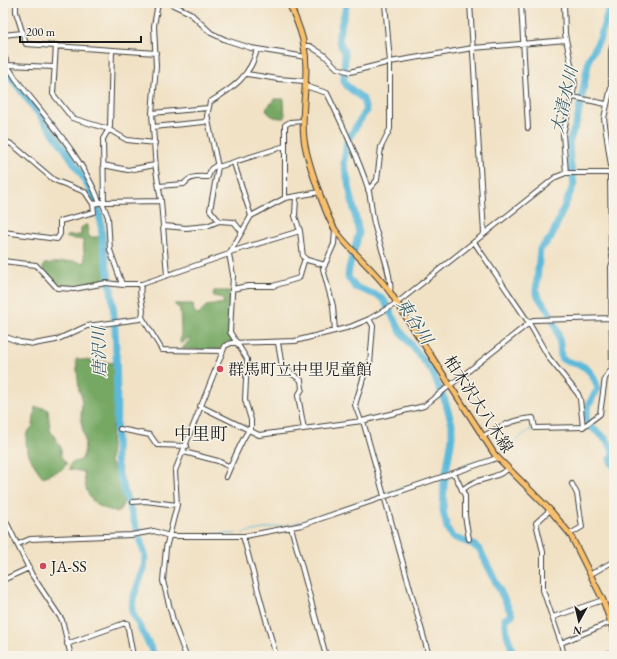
<svg xmlns="http://www.w3.org/2000/svg" width="617" height="659" viewBox="0 0 617 659" font-family="'EB Garamond','Noto Serif JP',serif">
	<style>
		.forest { fill: #76a863; stroke: #496240 }
		.lines { fill: none; stroke-linecap: round; stroke-linejoin: round }
		.stream { stroke: #5cb9da; stroke-width: 1 }
		.river { stroke: #5cb9da; stroke-width: 7 }
		.minor-casing { stroke: #3c3a36; stroke-width: 6 }
		.major-casing { stroke: #3c3a36; stroke-width: 7 }
		.minor { stroke: #fff; stroke-width: 4 }
		.major { stroke: #f8bf6c; stroke-width: 5 }
		.poi-dot { fill: #d1495b; stroke: #f7f3e8; stroke-width: 1.5 }
		.labels { text-anchor: middle; stroke-width: 3; stroke-linejoin: round; paint-order: stroke }
		.poi-label { font-size: 16px; fill: #1c1c1c; stroke: #f7f3e8; text-anchor: start }
		.street-label { font-size: 16px; fill: #1c1c1c; stroke: #f7f3e8 }
		.water-label { font-size: 17px; font-style: italic; fill: #365b68; stroke: #f7f3e8 }
		.quarter-label { font-size: 18px; fill: #1c1c1c; stroke: #f7f3e8 }
	</style>
	<rect width="100%" height="100%" fill="#f7f3e8"/>
	<filter id="ink" filterUnits="userSpaceOnUse"><feTurbulence type="fractalNoise" baseFrequency=".025" numOctaves="2"/><feDisplacementMap in="SourceGraphic" scale="8" xChannelSelector="R" yChannelSelector="G"/><feConvolveMatrix kernelMatrix="1 2 1 2 8 2 1 2 1" color-interpolation-filters="sRGB"/></filter>
	<filter id="wash" filterUnits="userSpaceOnUse"><feTurbulence type="fractalNoise" baseFrequency=".012" numOctaves="4" result="noise"/><feDisplacementMap in="SourceGraphic" scale="16" xChannelSelector="R" yChannelSelector="G"/><feGaussianBlur stdDeviation="0.9" result="paint"/><feColorMatrix in="noise" values="0 0 0 0 0 0 0 0 0 0 0 0 0 0 0 0 0 1.4 0 .05"/><feComposite in="paint" operator="in"/></filter>
	<g filter="url(#wash)">
		<rect width="100%" height="100%" fill="#f1e2c6"/>
		<path class="forest" d="M275,99H284L285,118C277,118 270,118 266,109Z
			M87,224L89,237H99L106,258L109,278C89,286 77,288 57,286L43,269L44,264L73,261L85,263L83,240L67,238L66,236L81,235V228Z
			M214,291H230L229,336L233,341L225,344L219,350L182,349L190,339L188,338L183,343H180L181,332L180,309L174,304H193L194,312L199,315L206,306L224,303L222,298L213,296Z
			M76,359L114,363L117,416L112,428L110,462C121,478 131,494 119,512C93,508 85,498 84,472L69,469L71,463L81,460L84,454L85,442L81,421L82,397L79,391Z
			M35,407L45,408L48,410L50,430L61,447V456L67,464L61,470L43,477C33,465 23,449 27,433L33,426Z"/>
		<g class="lines">
			<path class="stream" d="M609,376L614,373
				M607,382V378
				M603,406L606,385
				M592,422L600,418L602,415
				M498,455L528,431L534,429
				M459,468L492,457
				M442,474L452,471
				M386,493L438,476
				M332,512L382,495
				M293,524L329,513
				M134,530L144,528
				M243,533L290,524
				M207,534H236
				M3,550L15,545"/>
			<path class="river" d="M347,3L339,34V40L345,54L344,81L347,86L363,99L366,111L347,141L344,163L359,233L349,268L348,277L355,287L379,296L384,300L401,332L432,371L445,401L452,424V438L444,484L443,511L447,528L452,537L472,544L480,550L512,615L505,619L507,634L514,656
				M611,3L600,38L589,59L577,121L569,143L570,161L574,184L551,238L540,249L536,291C537,298 546,306 549,312C557,326 561,341 561,358C566,362 569,362 576,364C589,366 595,378 598,389C565,437 611,423 613,456L610,459L614,467
				M3,65C33,110 72,151 95,200C102,215 101,230 103,245C106,265 111,284 113,304C118,355 117,408 116,459L119,475L145,555L144,569L133,598L132,612L155,656"/>
		</g>
	</g>
	<g filter="url(#ink)">
		<g class="lines">
			<g class="minor-casing">
				<path id="minor" d="M16,3V12L26,44L156,53
					M158,3L154,26L156,66L152,113L156,170L161,201L167,275
					M169,3L190,13L211,33L226,40L251,48L306,57
					M470,3L484,233
					M521,3L528,128
					M564,3L565,34L575,84L563,134L566,173
					M3,35L22,33
					M56,45L53,94L72,118L108,129L127,140L155,143
					M304,46H310L324,55L337,68L350,72L390,62L473,48L566,40
					M3,53L9,68L16,79C46,118 82,156 100,203
					M8,65L54,67
					M247,74L278,79L305,81
					M305,86L327,93C342,124 357,155 368,188C372,201 371,214 375,227C379,242 393,278 390,292
					M573,97L606,104
					M152,113L208,108
					M153,127L204,122L208,118
					M3,140L13,145L54,180L85,192L93,204L104,202L161,201
					M234,163L251,216
					M103,165L128,170L155,165
					M218,167L285,146
					M612,173L604,118L611,88V51L614,39
					M159,186L184,184C191,175 198,177 208,177L211,169L217,165
					M368,190L377,180L381,147L390,129V62L385,3
					M296,197L295,216L300,231L303,257L307,260L325,265
					M285,198V125L290,122L303,121
					M102,202L108,217L110,250L122,284H142
					M104,202L103,139L110,127L112,50
					M219,221L210,210L218,167L207,116L210,102C233,88 251,76 257,49
					M164,226L186,228L207,226L219,221L234,222L242,232
					M3,232L57,239L60,234V221L94,212L93,204
					M474,242L529,323L549,358L578,394L580,399L583,427
					M230,252L300,231
					M3,261L36,265L57,288L74,289L106,283L123,285
					M232,289L248,286H273L299,278L305,258
					M142,317L162,350L223,351
					M335,331L333,306L323,269L334,244L335,230
					M3,336L20,342L34,344L56,340L87,326L140,319C148,311 136,294 142,284L229,254L251,216L285,198L320,192
					M278,343L282,367L301,380L302,389L298,396L304,429
					M200,406L259,435L362,421L424,406L533,320L612,318
					M361,421L355,405L366,369L370,364L373,326L369,319
					M363,421L429,656
					M120,429L150,435L157,445L187,446
					M482,437C499,427 513,419 533,418L535,428L583,427L600,414L605,378L612,369L611,267L613,261L611,250L610,173
					M184,452L218,461L230,467
					M454,473L465,496V516L469,539
					M226,477C230,468 245,431 251,428V420L245,400L247,359L230,332L233,275L229,254
					M462,490C478,476 494,481 508,469
					M133,502L145,501L177,505
					M550,510L536,523L543,552V590L561,643L564,656
					M3,515L32,575L62,620L71,656
					M291,527L326,656
					M570,534L582,527L577,494L572,484
					M243,536L276,656
					M18,544L30,539L131,535L154,531L169,536H245L302,525L497,458
					M591,574L614,561
					M3,580L29,568
					M553,617L603,600
					M561,643L611,622
					M67,644L125,623H127L133,656
					M186,656L174,624L163,581L166,548L177,505L175,471L225,346L231,343L295,341L350,327L369,319L397,303L556,177L566,173H614
					M598,656L614,652"/>
			</g>
			<g class="major-casing">
				<path id="major" d="M289,3C295,17 302,31 304,46C310,77 300,108 304,139C306,157 326,217 336,231C352,253 374,269 390,292L495,455L550,510L570,534L603,600L614,632"/>
			</g>
			<use href="#minor" class="minor"/>
			<use href="#major" class="major"/>
		</g>
	</g>
	<g class="poi-dot">
		<circle cx="220" cy="369" r="4"/>
		<circle cx="43" cy="566" r="4"/>
	</g>
	<g class="labels">
		<g class="poi-label">
			<text x="228" y="375">群馬町立中里児童館</text>
			<text x="51" y="572">JA-SS</text>
		</g>
		<g class="street-label">
			<text transform="translate(479 404) rotate(57)" y="6">柏木沢大八木線</text>
		</g>
		<g class="water-label">
			<text transform="translate(564 100) rotate(-77)" y="6">大清水川</text>
			<text transform="translate(415 321) rotate(57)" y="6">東谷川</text>
			<text transform="translate(99 352) rotate(-91)" y="6">唐沢川</text>
		</g>
		<g class="quarter-label">
			<text x="201" y="440">中里町</text>
		</g>
	</g>
	<rect width="617" height="659" fill="none" stroke="#f7f3e8" stroke-width="16"/>
	<g transform="translate(579 621) rotate(188)" stroke="#f7f3e8" stroke-width="3" paint-order="stroke">
	<path d="M0-3L7 15L0 10L-7 15Z" fill="#1c1c1c"/>
	<text y="-6" font-size="11" font-weight="bold" text-anchor="middle" fill="#1c1c1c">N</text>
	</g>
	<path d="M20 36v6h121v-6" fill="none" stroke="#1c1c1c" stroke-width="2"/>
	<text x="26" y="36" font-size="12" fill="#1c1c1c" stroke="#f7f3e8" stroke-width="3" paint-order="stroke">200 m</text>
</svg>
